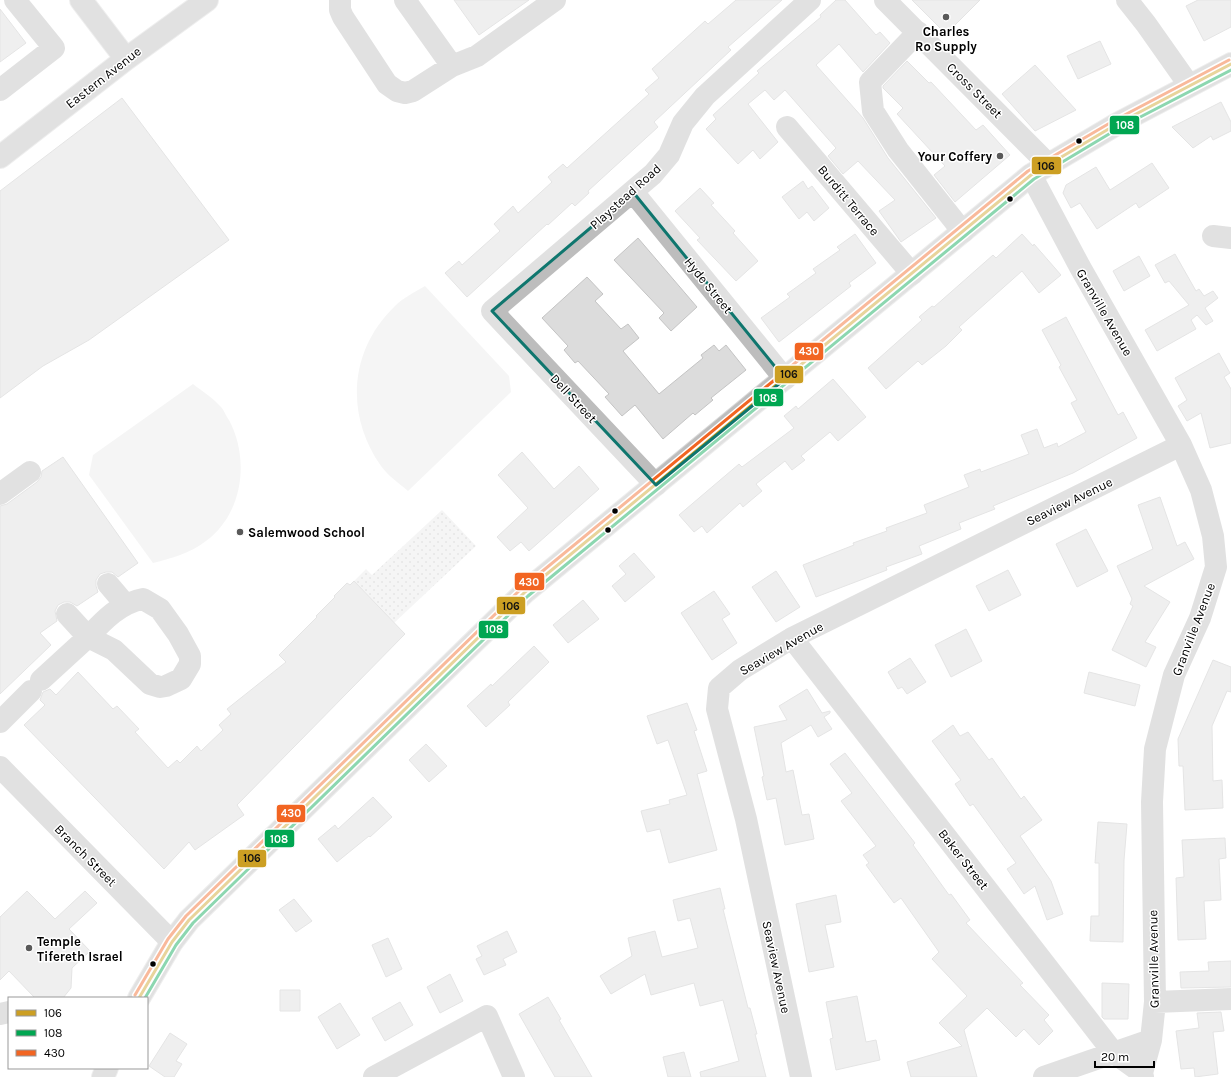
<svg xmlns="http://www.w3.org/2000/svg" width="1231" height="1077" viewBox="0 0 1231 1077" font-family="Karla,sans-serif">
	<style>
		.green { fill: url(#green-dots) }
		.pitch { fill: #e9e9e9 }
		.building { fill: #dcdcdc; stroke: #c4c4c4 }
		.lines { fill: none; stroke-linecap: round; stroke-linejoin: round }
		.major-casing { stroke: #dbdbdb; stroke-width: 24 }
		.minor { stroke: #bdbdbd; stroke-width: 22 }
		.major { stroke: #bdbdbd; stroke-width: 22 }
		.bus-1-casing { stroke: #fff; stroke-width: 6 }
		.bus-2-casing { stroke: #fff; stroke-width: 6 }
		.bus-3-casing { stroke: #fff; stroke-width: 6 }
		.bus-1 { stroke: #cc9f23; stroke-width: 3 }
		.bus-2 { stroke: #00a651; stroke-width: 3 }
		.bus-3 { stroke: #f26522; stroke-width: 3 }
		.marked { fill: none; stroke: #0f766e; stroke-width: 3; stroke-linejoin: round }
		.poi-dot { fill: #595959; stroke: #fff; stroke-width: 1.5 }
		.bus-dot { fill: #000; stroke: #fff; stroke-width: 1.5 }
		.labels { text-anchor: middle; stroke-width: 3; stroke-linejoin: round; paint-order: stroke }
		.poi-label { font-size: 13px; font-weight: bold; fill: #000; stroke: #fff; text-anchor: start }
		.street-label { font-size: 13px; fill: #000; stroke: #fff }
		.line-badge { stroke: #fff; stroke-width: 1.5 }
		.badge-label { font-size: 11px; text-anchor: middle; font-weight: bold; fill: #fff }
		.pale-badge-label { font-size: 11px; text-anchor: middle; font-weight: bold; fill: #111 }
	</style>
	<defs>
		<pattern id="green-dots" width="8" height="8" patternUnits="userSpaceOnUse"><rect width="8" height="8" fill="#e9e9e9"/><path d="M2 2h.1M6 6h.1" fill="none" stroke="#c6c6c6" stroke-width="1.8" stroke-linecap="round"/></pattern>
	</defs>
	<rect width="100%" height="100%" fill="#fff"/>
	<path class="green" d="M442,510L476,546L394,623L354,581L366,569L372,575Z"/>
	<path class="pitch" d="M425,286L509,376L511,392L408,491C399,483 388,476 381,466C345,415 349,350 395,306C403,298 415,292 425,286Z
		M193,384C202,391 213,398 221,407C224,410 226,416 229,420C250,459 243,514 206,541C189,554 172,558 153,563L89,475L93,455Z"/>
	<path class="building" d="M454,0H529L479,35Z
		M736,0H782L728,47L731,50L654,122L658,127L588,191L589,193L575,206L572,203L548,225L547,224L467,297L445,273L459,261L462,265L500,231L494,224L513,206L518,213L552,182L548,177L563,164L567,168L649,94L645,90L659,78L652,69L705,21L708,24Z
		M836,0H845L876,35L880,32L890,43L863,72L839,44L816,65L863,118L888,158L936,218L901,242L879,211L895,200L858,161L843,174L828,156L836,148L785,90L774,100L765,90L748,104L778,142L760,159L753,150L738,164L706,129L716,119L713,115L759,73L757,71L821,17L820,15Z
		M912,0H980L946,34Z
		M1198,0H1231V27L1204,41L1186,6Z
		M0,9L26,43L0,62Z
		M1100,41L1111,64L1078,79L1067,56Z
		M907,61L929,83L931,82L976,130L983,125L1010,155L955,202L934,175L945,166L897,114L903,108L883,88V86Z
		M1035,65L1076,110L1035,131L1002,94Z
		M122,98L229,240L89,340L43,366L0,398V191Z
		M1221,102L1231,122V131L1213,140L1211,136L1193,148L1172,127Z
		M1152,163L1169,188L1139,208L1136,203L1097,229L1080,203L1071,208L1063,193L1066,185L1096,167L1110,190Z
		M803,181L808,189L812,186L829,208L814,221L807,212L799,219L782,197Z
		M700,188L714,203L711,205L735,231L733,233L758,261L736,281L697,240L700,238L675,211Z
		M855,234L876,263L849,283L851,286L779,342L761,318L790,297L787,294L816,273L813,269L840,250L837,247Z
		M1022,234L1033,246L1034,244L1061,275L1039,293L1022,271L959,327L962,330L946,346L922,365L918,361L886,389L868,368L922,320L919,317L932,306L934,307L993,255L996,258Z
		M638,238L697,307L671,331L659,318L664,313L614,260Z
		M1175,254L1196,291L1199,289L1204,296L1213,291L1218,298L1205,308L1213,321L1206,325L1197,315L1191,320L1196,329L1157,351L1145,330L1189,305L1169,281L1165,283L1155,265Z
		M1139,256L1150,276L1124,291L1113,271Z
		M587,277L603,294L595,301L621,329L628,324L639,338L623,351L659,394L703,358L701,355L714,345L719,351L726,345L746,370L711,398L713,400L695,415L693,413L663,439L635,405L622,416L605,397L609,394L578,361L575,363L564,350L568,346L542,318Z
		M1066,317L1118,415L1123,412L1137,438L1073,473L993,506L995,509L959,523L961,529L919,546L922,554L886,567L887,570L816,597L803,565L854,545L853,543L887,531L886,528L927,513L924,505L969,487L964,475L980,469L981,472L1029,454L1021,435L1037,429L1044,448L1057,443L1058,447L1086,432L1071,403L1077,400L1059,367L1061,365L1042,330Z
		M1219,353L1230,373L1224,377L1231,389V443L1210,448L1201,413L1187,421L1178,406L1187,400L1175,378Z
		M833,379L866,417L838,441L830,432L801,456L805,460L792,470L785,461L756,484L762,491L743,507L740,503L707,533L702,526L694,532L679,515L739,464L742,467L794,428L784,416L796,406L798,409Z
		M522,452L554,489L579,466L599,489L529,551L521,542L510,551L497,537L528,508L498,475Z
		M63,457L138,563L118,577L112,572H106L100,574L96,580V586L98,592L77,606L70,602H64L58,605L55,611L57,621L40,633L51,645L0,694V506L7,504L37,482L41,477L42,471Z
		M1160,497L1177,546L1185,542L1194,559L1144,586L1170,602L1145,642L1156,647L1146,667L1112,650L1133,606L1130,604L1132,599L1117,566L1153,549L1138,505Z
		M1086,529L1108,571L1077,587L1056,544Z
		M634,553L655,577L625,602L612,586L626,574L619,566Z
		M1008,570L1021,595L989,611L976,586Z
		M776,571L800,607L776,622L752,587Z
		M354,581L405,634L237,805L244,815L195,850L189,842L164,869L24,725L45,705L40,700L43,692L50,689L56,695L78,672L113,709L117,706L139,729L135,732L168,768L177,760L180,763L197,746L201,751L223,730L219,725L231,714L227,709L286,662L279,655L317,617L316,616L335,597L334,596L347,583L350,585Z
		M714,591L730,614L722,619L737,643L712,660L681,613Z
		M583,600L599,619L568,643L553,625Z
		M966,629L982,661L951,677L935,645Z
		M534,646L549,662L508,702L510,705L486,727L467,706L491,684L492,686Z
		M910,658L926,682L907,694L902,687L898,689L888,672Z
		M1213,660L1231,667V692L1227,691L1212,726L1213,781L1222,780L1223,808L1185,810L1183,766H1179L1178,739Z
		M1089,672L1140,685L1135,706L1084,693Z
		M807,689L822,713L830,711V713L824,717L832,729L818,737L811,725L781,743L786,772L793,770L802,815L809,814L814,839L785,845L776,798L767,800L762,777L764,776L754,727L787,720L779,706Z
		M687,703L697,730L694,731L707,771L697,774L717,850L669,863L660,829L647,832L641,811L670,804L669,800L687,795L668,740L657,744L647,716Z
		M953,725L960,736L968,732L989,760L992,758L1021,799L1024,796L1042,820L1020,836L1051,881L1063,914L1047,920L1035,886L1024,894L1007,869L1016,863L973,804L970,806L955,784L961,780L932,741Z
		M426,744L447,766L429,782L409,760Z
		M845,753L915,843L913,845L949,895L951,894L970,920L966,923L1023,983L1020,985L1049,1015L1044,1020L1053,1031L1039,1045L1024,1029L1016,1037L987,1008L964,1030L977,1077H911L907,1062L962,1046L939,1023L967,996L932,959L939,952L901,898L894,903L866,865L869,863L863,855L876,846L841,801L852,793L830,764Z
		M373,797L392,817L370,837L369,836L337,862L318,839L335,825L338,829Z
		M1098,822L1127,824L1124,860L1123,942L1090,941L1091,916H1099V863H1095Z
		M1225,838L1226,858L1219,859L1221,900L1204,901L1206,939L1178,940L1176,878L1184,877L1182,840Z
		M720,888L725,909H723L748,1008H750L757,1034H755L766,1077H701L700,1072L739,1061L723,1000L700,1006L694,983L651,995L645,974L611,994L600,976L632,956L628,938L655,931L662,957L698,948L690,918L678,921L673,900Z
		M27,891L55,919L85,891L97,903L69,929L90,951L72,968L71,988L63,998H35L9,971L0,980V917Z
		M836,895L841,922L825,925L834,967L809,972L796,904Z
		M294,899L312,921L296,932L279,910Z
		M507,931L517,952L503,959L506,965L484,975L476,959L482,956L477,946Z
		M388,938L402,969L386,977L372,945Z
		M1231,961V987L1181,988L1180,972L1209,971L1208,962Z
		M450,974L463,1001L440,1013L427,987Z
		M1102,983L1129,984L1128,1019H1104L1102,1017Z
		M280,990H300V1011H280Z
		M857,996L866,1042L876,1040L880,1060L836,1070L830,1039L833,1038L826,1002Z
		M548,997L561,1019L559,1020L592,1077H555L519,1014Z
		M400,1002L413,1025L385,1041L372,1018Z
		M340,1003L360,1035L337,1049L318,1017Z
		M1221,1012L1224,1031L1213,1032L1218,1074L1195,1077L1194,1068L1181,1069L1176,1031L1199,1028L1197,1013Z
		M170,1033L187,1044L176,1061L182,1064L174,1077H165L149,1066Z
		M684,1052L691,1077H668L663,1057Z"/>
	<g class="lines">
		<g class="major-casing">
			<path id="major" d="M81,0L126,59
				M0,157L126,59L207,0
				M139,998L172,942L189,920L525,592L1031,175L1117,124L1231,64
				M103,1077L107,1068"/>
		</g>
		<path class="minor" d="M340,0V10L343,17L387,84L397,91L405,93L413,91L452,66L477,56L555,0
			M405,0L452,66
			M885,0L1048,164
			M1127,0L1146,24L1189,85
			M918,32L870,82L873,111L898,150L963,232
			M0,90L54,48L15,0
			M787,127L912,274
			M1031,175L1080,267L1181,445L1201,490L1213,536L1216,567L1200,618L1174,675L1155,749L1152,802L1155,1002L1151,1040L1142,1073L1143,1077
			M633,192L785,379
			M1213,236L1231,238
			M656,485L492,311L653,174L669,155L683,123L705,96L810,0
			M0,494L30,472
			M108,584L125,604
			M143,599L160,609L178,634L190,656V664L181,679L166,686L160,687L150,684L114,650L88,637C104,620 120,603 143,599Z
			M792,638L1113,1052L1142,1073
			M41,680L88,637L67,614
			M0,722L31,691
			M0,767L172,942
			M1155,1002L1231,999
			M0,1014L9,1012
			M374,1077L487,1016L514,1077
			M801,1077L746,819L717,709L719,688L740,670L792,638L1181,445
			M1044,1077L1151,1040"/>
		<use href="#major" class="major"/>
		<g class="bus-1-casing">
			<path id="bus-1" d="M139,998L172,942L189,920L525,592L1031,175L1117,124L1231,64"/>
		</g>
		<g class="bus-2-casing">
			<path id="bus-2" d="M145,998L176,945L193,923L528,596L1034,179L1119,128L1231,70"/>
		</g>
		<g class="bus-3-casing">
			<path id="bus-3" d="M135,995L168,939L186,916L522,588L1028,171L1115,120L1229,60"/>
		</g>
		<use href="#bus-1" class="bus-1"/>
		<use href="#bus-2" class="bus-2"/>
		<use href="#bus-3" class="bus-3"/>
	</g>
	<path d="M0 0H1231V1077H0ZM633,192L785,379L656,485L492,311Z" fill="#fff" fill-opacity=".55" fill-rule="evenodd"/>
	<path class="marked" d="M633,192L785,379L656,485L492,311Z"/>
	<g class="poi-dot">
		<circle cx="946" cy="17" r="4"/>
		<circle cx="1000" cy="156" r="4"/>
		<circle cx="240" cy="532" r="4"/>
		<circle cx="29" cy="948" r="4"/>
	</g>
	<g class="bus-dot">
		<circle cx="1079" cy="141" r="3.5"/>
		<circle cx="1010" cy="199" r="3.5"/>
		<circle cx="615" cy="511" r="3.5"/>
		<circle cx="608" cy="530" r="3.5"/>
		<circle cx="153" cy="964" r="3.5"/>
	</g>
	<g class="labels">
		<g class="poi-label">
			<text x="946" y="36" text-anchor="middle">Charles<tspan x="946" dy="15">Ro Supply</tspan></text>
			<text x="992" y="161" text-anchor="end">Your Coffery</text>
			<text x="248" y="537">Salemwood School</text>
			<text x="37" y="946">Temple<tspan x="37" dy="15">Tifereth Israel</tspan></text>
		</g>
		<g class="street-label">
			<text transform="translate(103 77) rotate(-38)" y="5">Eastern Avenue</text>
			<text transform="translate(975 90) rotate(45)" y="5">Cross Street</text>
			<text transform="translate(625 196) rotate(-42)" y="5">Playstead Road</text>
			<text transform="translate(849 200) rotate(50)" y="5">Burditt Terrace</text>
			<text transform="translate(709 285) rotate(51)" y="5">Hyde Street</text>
			<text transform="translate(1105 312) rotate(60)" y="5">Granville Avenue</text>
			<text transform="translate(574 398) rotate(47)" y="5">Dell Street</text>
			<text transform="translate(1069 501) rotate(-26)" y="5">Seaview Avenue</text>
			<text transform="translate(1193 629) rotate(-69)" y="5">Granville Avenue</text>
			<text transform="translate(781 648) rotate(-30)" y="5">Seaview Avenue</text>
			<text transform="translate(86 855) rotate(45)" y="5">Branch Street</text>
			<text transform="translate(964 859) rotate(52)" y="5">Baker Street</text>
			<text transform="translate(1153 959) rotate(-91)" y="5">Granville Avenue</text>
			<text transform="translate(777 967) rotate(78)" y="5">Seaview Avenue</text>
		</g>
	</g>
	<g class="line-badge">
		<rect x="1109" y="115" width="31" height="20" rx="4" fill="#00a651"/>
		<rect x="1031" y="156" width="31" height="19" rx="4" fill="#cc9f23"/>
		<rect x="794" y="342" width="30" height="19" rx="4" fill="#f26522"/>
		<rect x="774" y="365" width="30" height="19" rx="4" fill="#cc9f23"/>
		<rect x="753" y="388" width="31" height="19" rx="4" fill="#00a651"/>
		<rect x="514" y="572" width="31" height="19" rx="4" fill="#f26522"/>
		<rect x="496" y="596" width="30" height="19" rx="4" fill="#cc9f23"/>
		<rect x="478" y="620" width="31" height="19" rx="4" fill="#00a651"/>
		<rect x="276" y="804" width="30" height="19" rx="4" fill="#f26522"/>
		<rect x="264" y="829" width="31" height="19" rx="4" fill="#00a651"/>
		<rect x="237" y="849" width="30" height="19" rx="4" fill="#cc9f23"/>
	</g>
	<g class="badge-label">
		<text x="1125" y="129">108</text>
		<text x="809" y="355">430</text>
		<text x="768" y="402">108</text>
		<text x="529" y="586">430</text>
		<text x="494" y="633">108</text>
		<text x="291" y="817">430</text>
		<text x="279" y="843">108</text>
	</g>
	<g class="pale-badge-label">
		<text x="1046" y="170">106</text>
		<text x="789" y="378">106</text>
		<text x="511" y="610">106</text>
		<text x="252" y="862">106</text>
	</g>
	<rect x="8" y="997" width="140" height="72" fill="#ffffff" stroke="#999999"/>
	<rect x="16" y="1010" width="20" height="6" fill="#cc9f23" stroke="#999999"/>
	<text x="44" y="1017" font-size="12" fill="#000000">106</text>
	<rect x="16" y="1030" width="20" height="6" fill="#00a651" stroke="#999999"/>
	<text x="44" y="1037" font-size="12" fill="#000000">108</text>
	<rect x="16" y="1050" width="20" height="6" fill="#f26522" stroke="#999999"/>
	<text x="44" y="1057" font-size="12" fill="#000000">430</text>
	<path d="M1095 1061v6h59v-6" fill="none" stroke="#000000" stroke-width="2"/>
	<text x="1101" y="1061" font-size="12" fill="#000000" stroke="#ffffff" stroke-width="3" paint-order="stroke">20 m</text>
</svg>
